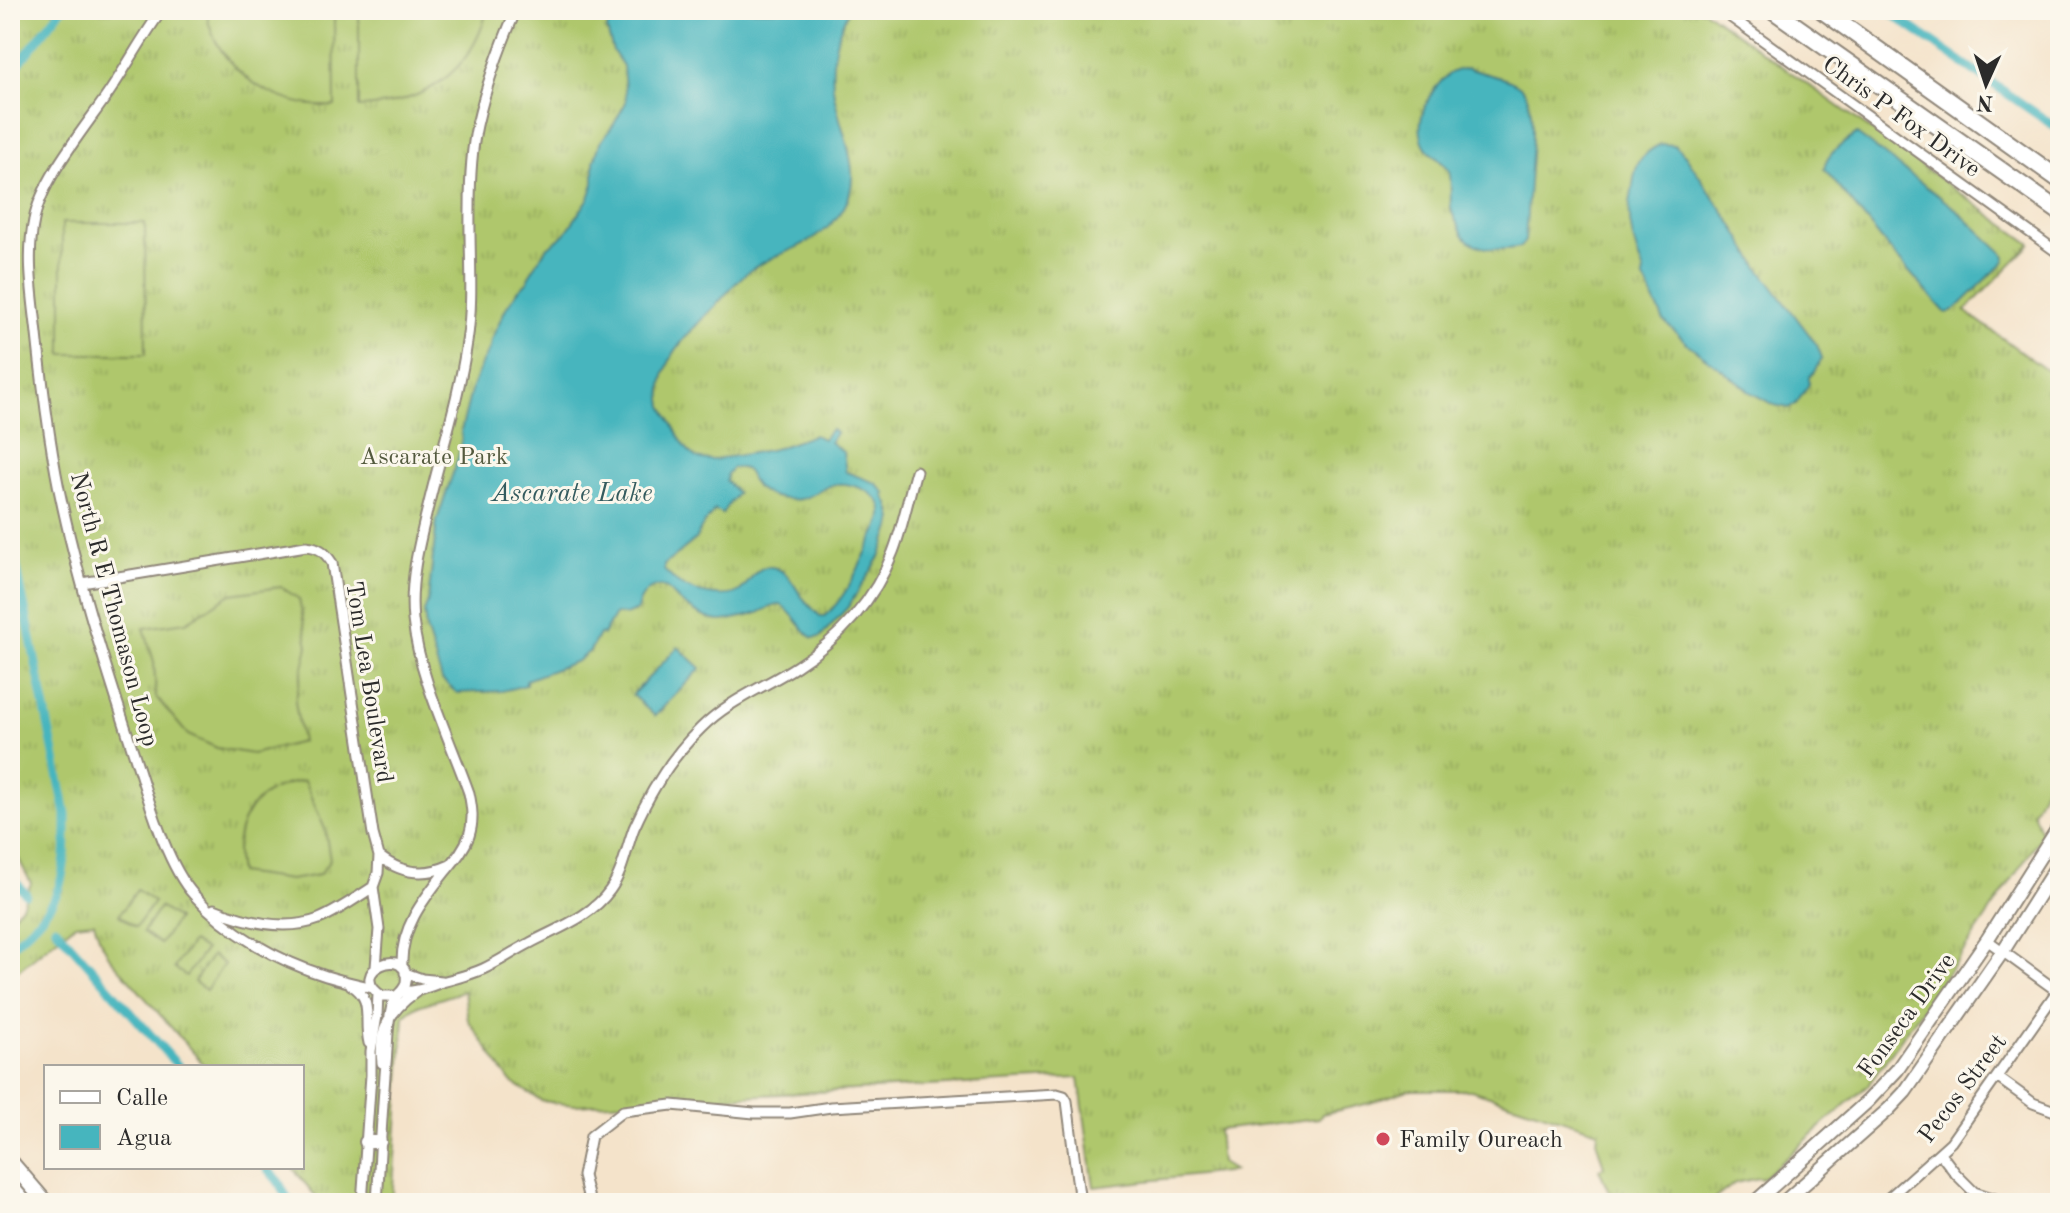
<svg xmlns="http://www.w3.org/2000/svg" width="2070" height="1213" viewBox="0 0 2070 1213" font-family="'Old Standard TT',serif">
	<style>
		.grass { fill: url(#grass-tufts); stroke: #6d794c; stroke-width: 2 }
		.pitch { fill: #afc76c; stroke: #6d794c; stroke-width: 2 }
		.water { fill: #46b5be; stroke: #387074; stroke-width: 2; fill-rule: evenodd }
		.lines { fill: none; stroke-linecap: round; stroke-linejoin: round }
		.canal { stroke: #46b5be; stroke-width: 9 }
		.street-casing { stroke: #90877a; stroke-width: 13 }
		.secondary-casing { stroke: #90877a; stroke-width: 16 }
		.primary-casing { stroke: #90877a; stroke-width: 18 }
		.highway-casing { stroke: #90877a; stroke-width: 20 }
		.street { stroke: #fff; stroke-width: 9 }
		.secondary { stroke: #fff; stroke-width: 12 }
		.primary { stroke: #fff; stroke-width: 14 }
		.highway { stroke: #fff; stroke-width: 16 }
		.poi-dot { fill: #d1495b; stroke: #fbf7ec; stroke-width: 3 }
		.labels { text-anchor: middle; stroke-width: 6; stroke-linejoin: round; paint-order: stroke }
		.street-label { font-size: 24px; fill: #2b2b2b; stroke: #fbf7ec }
		.park-label { font-size: 24px; fill: #535a3e; stroke: #fbf7ec }
		.poi-label { font-size: 24px; fill: #2b2b2b; stroke: #fbf7ec; text-anchor: start }
		.water-label { font-size: 26px; font-style: italic; fill: #345b5e; stroke: #fbf7ec }
	</style>
	<defs>
		<pattern id="grass-tufts" width="24" height="20" patternUnits="userSpaceOnUse" patternTransform="scale(2)"><rect width="24" height="20" fill="#afc76c"/><path d="M3 7l-1-3M5 7V3M7 7l1-3M15 17l-1-3M17 17v-4M19 17l1-3" fill="none" stroke="#97ab5e"/></pattern>
	</defs>
	<rect width="100%" height="100%" fill="#fbf7ec"/>
	<filter id="ink" filterUnits="userSpaceOnUse"><feTurbulence type="fractalNoise" baseFrequency=".0125" numOctaves="2"/><feDisplacementMap in="SourceGraphic" scale="16" xChannelSelector="R" yChannelSelector="G"/><feConvolveMatrix kernelMatrix="1 2 1 2 8 2 1 2 1" color-interpolation-filters="sRGB"/></filter>
	<filter id="wash" filterUnits="userSpaceOnUse"><feTurbulence type="fractalNoise" baseFrequency=".006" numOctaves="4" result="noise"/><feDisplacementMap in="SourceGraphic" scale="32" xChannelSelector="R" yChannelSelector="G"/><feGaussianBlur stdDeviation="1.8" result="paint"/><feColorMatrix in="noise" values="0 0 0 0 0 0 0 0 0 0 0 0 0 0 0 0 0 1.4 0 .05"/><feComposite in="paint" operator="in"/></filter>
	<g filter="url(#wash)">
		<rect width="100%" height="100%" fill="#f4e3ca"/>
		<path class="grass" d="M10,10H1704L2031,244L1965,311L2060,380V754L2033,812L2042,835L1963,952L1868,1085L1762,1179L1759,1178L1735,1183L1709,1203H1614L1599,1169L1604,1167L1597,1143L1598,1131L1471,1090H1408L1370,1103L1322,1114L1319,1118L1218,1130L1221,1163L1234,1171L1094,1187L1079,1078L574,1105L542,1101L510,1081L468,1020L464,991L415,1007L404,1016L392,1203H321L292,1167H302V1067H206L110,958L100,940L94,922L75,924L10,977V918L22,906L31,883L10,842V724L13,704L10,701Z"/>
		<path class="pitch" d="M206,10H334L335,106C277,109 215,71 206,10Z
			M359,10H487C472,73 422,105 359,107Z
			M62,223H145L146,354H62Z
			M281,587L299,599L308,646L295,702L302,742L252,754L217,748L188,735L156,697L154,662L144,628L186,622L231,594Z
			M304,781L325,829L330,860L319,875L290,880L239,873C230,824 253,787 304,781Z
			M137,890L154,902L136,927L119,915Z
			M160,907L177,919L160,944L143,932Z
			M192,942L205,950L186,976L174,968Z
			M212,955L224,964L206,990L194,982Z"/>
		<path class="water" d="M612,10H849C836,33 831,60 833,86C837,130 870,175 839,215C815,247 784,249 752,269C738,278 729,291 718,303C691,331 654,362 663,406C671,420 682,447 694,456C699,460 707,460 713,460L774,449L814,435L823,439L831,429L836,433L830,442L843,452L846,472L876,483L886,494L884,495L889,504L893,519L891,528L880,557L848,607L820,637L813,638C800,629 794,613 781,605C771,605 767,609 758,613C754,615 725,621 721,621C708,621 691,610 681,602C676,599 673,593 667,589C651,581 640,596 637,610L626,615L615,614L603,635L599,634L590,651L577,661L526,680V685L502,691L457,693L442,680L426,629L424,612L428,601L437,520L458,458L462,440L461,431L472,387L482,362L490,348L491,340L506,308L518,291L528,281L529,276L546,249L565,234L589,198L594,183V162L600,143L614,124L626,102L623,66L613,51L607,30ZM732,468C753,466 747,478 757,488C761,491 769,496 774,497C781,499 797,501 804,498C815,495 825,485 837,484C854,482 885,495 882,515C882,523 876,531 873,538C860,564 847,597 825,616H820C814,610 808,604 803,598C795,588 790,574 778,569C756,559 751,585 738,592C724,600 691,592 678,583C673,579 668,574 664,570V565L696,539L701,528L715,510L722,514L737,493L726,481L727,474Z
			M1467,68C1518,85 1533,75 1532,140L1525,241L1520,247C1502,251 1476,251 1464,236C1461,232 1460,228 1458,225C1455,219 1452,214 1451,208C1450,198 1452,178 1449,171C1443,160 1429,155 1424,144C1413,121 1430,89 1449,74C1454,70 1461,69 1467,68Z
			M1857,134L1953,207L2006,256L2005,261L1955,310L1947,313L1944,311L1891,251L1824,169C1827,152 1844,143 1857,134Z
			M1661,144L1674,145L1685,155L1736,230L1759,268L1817,345L1822,358L1814,372L1809,377V384L1796,404L1789,408L1774,405L1748,391L1746,388L1689,345L1664,321L1643,277L1644,273C1635,249 1626,222 1631,197C1636,171 1632,158 1661,144Z
			M678,647L701,668L655,716L632,695Z"/>
		<g class="lines">
			<path class="canal" d="M1886,10L2060,130
				M10,75L61,10
				M10,534L66,814C66,840 67,870 56,895C46,915 26,933 10,947
				M10,876L26,894
				M55,927L179,1067
				M266,1167L278,1181L290,1203"/>
		</g>
	</g>
	<g filter="url(#ink)">
		<g class="lines">
			<g class="street-casing">
				<path id="street" d="M162,10C143,36 128,64 110,91C86,127 42,178 34,220C26,257 33,297 37,334C43,392 50,451 63,508C81,590 107,671 133,751C147,793 165,863 194,895C228,933 278,961 326,976C342,981 357,984 373,988
					M1721,10L2060,254
					M82,583L306,546C319,547 325,552 332,563L373,834L379,856L378,873L373,887L379,929L376,967
					M379,856C400,873 424,877 450,865
					M214,909C246,922 285,932 319,919C338,911 356,898 373,887
					M1987,940L2060,993
					M402,967C400,929 422,901 445,872C454,861 464,850 469,836C474,821 472,807 469,793C450,739 419,677 413,620C409,582 419,544 428,507C441,452 459,398 467,342C474,298 469,253 470,209C470,181 471,152 477,125C486,85 500,47 516,10
					M405,973L422,979L442,981
					M351,985C375,999 363,1020 369,1043
					M402,992C420,991 426,988 442,982C456,978 470,975 483,969C499,962 514,951 530,943C558,928 591,917 610,890C623,872 626,849 634,828C650,792 672,756 701,728C729,700 765,687 797,666C839,639 875,600 893,552C903,526 908,498 916,471
					M382,1063C378,1031 389,1011 416,992
					M1997,1077L2033,1103L2060,1113
					M1940,1153L1956,1174L1974,1192L2007,1203
					M362,1203L371,1075V1051L377,1016L378,994
					M377,1203C380,1156 382,1109 386,1063C388,1043 387,1021 393,1002C396,993 405,992 406,982C411,943 343,971 382,996H396
					M590,1203L583,1176L591,1136L623,1111L672,1105L754,1113H790L831,1107L1057,1094L1064,1096L1067,1101L1080,1203
					M1883,1203L1951,1142L2060,987"/>
			</g>
			<g class="secondary-casing">
				<path id="secondary" d="M366,1142H380
					M1754,1203L1868,1101L1897,1070L1987,940L2060,825
					M1783,1203L1889,1109L1905,1092L2003,951L2060,861"/>
			</g>
			<g class="primary-casing">
				<path id="primary" d="M10,1161L46,1203
					M10,1186L25,1203"/>
			</g>
			<g class="highway-casing">
				<path id="highway" d="M1773,10L2060,212
					M1822,10L2060,180"/>
			</g>
			<use href="#street" class="street"/>
			<use href="#secondary" class="secondary"/>
			<use href="#primary" class="primary"/>
			<use href="#highway" class="highway"/>
		</g>
	</g>
	<circle class="poi-dot" cx="1383" cy="1139" r="8"/>
	<g class="labels">
		<g class="street-label">
			<text transform="translate(1902 116) rotate(36)" y="8">Chris P Fox Drive</text>
			<text transform="translate(115 609) rotate(75)" y="8">North R E Thomason Loop</text>
			<text transform="translate(370 682) rotate(81)" y="8">Tom Lea Boulevard</text>
			<text transform="translate(1906 1015) rotate(-54)" y="8">Fonseca Drive</text>
			<text transform="translate(1962 1088) rotate(-53)" y="8">Pecos Street</text>
		</g>
		<g class="park-label">
			<text x="434" y="464">Ascarate Park</text>
		</g>
		<g class="poi-label">
			<text x="1399" y="1147">Family Oureach</text>
		</g>
		<g class="water-label">
			<text x="572" y="501">Ascarate Lake</text>
		</g>
	</g>
	<rect width="2070" height="1213" fill="none" stroke="#fbf7ec" stroke-width="40"/>
	<rect x="44" y="1065" width="260" height="104" fill="#fbf7ec" stroke="#a8a59f" stroke-width="2"/>
	<rect x="60" y="1091" width="40" height="12" fill="#ffffff" stroke="#a8a59f" stroke-width="2"/>
	<text x="116" y="1105" font-size="24" fill="#2b2b2b">Calle</text>
	<rect x="60" y="1125" width="40" height="24" fill="#46b5be" stroke="#a8a59f" stroke-width="2"/>
	<text x="116" y="1145" font-size="24" fill="#2b2b2b">Agua</text>
	<g transform="translate(1986 84) rotate(183)" stroke="#fbf7ec" stroke-width="6" paint-order="stroke">
	<path d="M0-6L14 30L0 20L-14 30Z" fill="#2b2b2b"/>
	<text y="-12" font-size="22" font-weight="bold" text-anchor="middle" fill="#2b2b2b">N</text>
	</g>
</svg>
